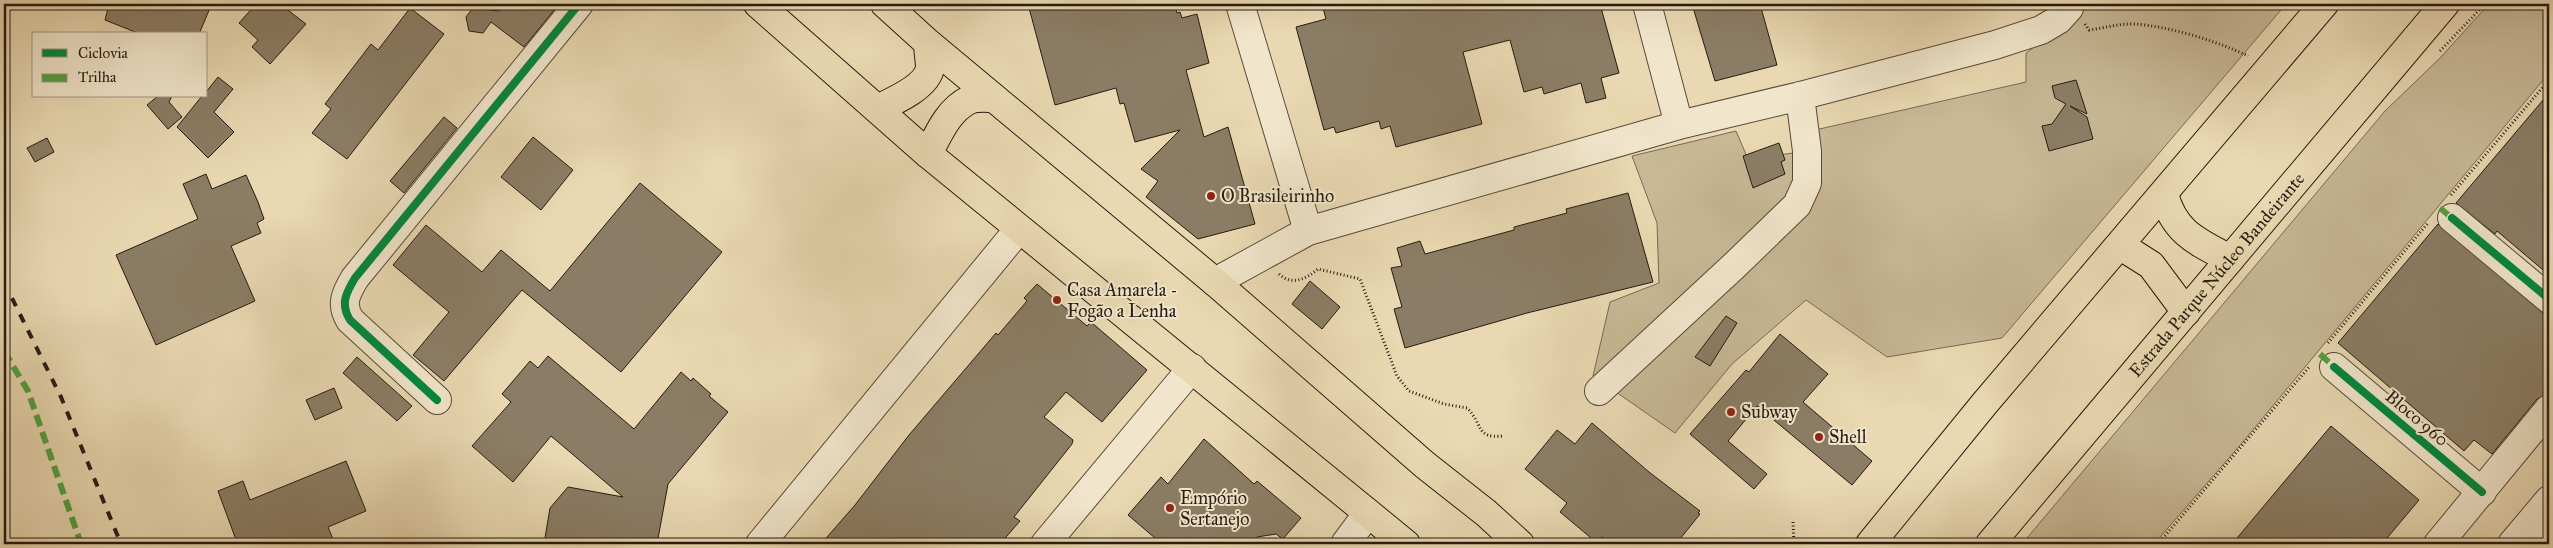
<svg xmlns="http://www.w3.org/2000/svg" width="2553" height="548" viewBox="0 0 2553 548" font-family="'IM FELL Great Primer',serif">
	<style>
		.green { fill: #c8b896; stroke: #776a54 }
		.building { fill: #8b7d65; stroke: #261b12 }
		.lines { fill: none; stroke-linecap: round; stroke-linejoin: round }
		.minor-casing { stroke: #574a3a; stroke-width: 30 }
		.major-casing { stroke: #261b12; stroke-width: 30 }
		.highway-casing { stroke: #261b12; stroke-width: 30 }
		.path { stroke: #261b12; stroke-width: 3; stroke-dasharray: 1 2.5; stroke-linecap: butt }
		.minor { stroke: #f1e6cc; stroke-width: 28 }
		.major { stroke: #e9d8b1; stroke-width: 28 }
		.highway { stroke: #e9d8b1; stroke-width: 28 }
		.rail { stroke: #261b12; stroke-width: 4; stroke-dasharray: 9 9; stroke-linecap: butt }
		.quiet { stroke: #50a13f; stroke-width: 6; stroke-dasharray: 12 6; stroke-linecap: butt }
		.cycleway-casing { stroke: #f1e6cc; stroke-width: 11 }
		.cycleway { stroke: #00873e; stroke-width: 8 }
		.poi-dot { fill: #8f2418; stroke: #f1e6cc; stroke-width: 2 }
		.labels { text-anchor: middle; stroke-width: 4; stroke-linejoin: round; paint-order: stroke }
		.poi-label { font-size: 18px; fill: #261b12; stroke: #f1e6cc; text-anchor: start }
		.street-label { font-size: 18px; fill: #261b12; stroke: #f1e6cc }
	</style>
	<rect width="100%" height="100%" fill="#e9d8b1"/>
	<filter id="stains"><feTurbulence type="fractalNoise" baseFrequency=".004" numOctaves="4"/><feColorMatrix values="0 0 0 0 .2 0 0 0 0 .09 0 0 0 0 .02 0 0 0 .5 -.17"/></filter>
	<radialGradient id="worn" r=".72"><stop offset=".6" stop-color="#630" stop-opacity="0"/><stop offset="1" stop-color="#630" stop-opacity=".3"/></radialGradient>
	<path class="green" d="M2078,4H2286L2002,338L1887,357L1806,300L1732,364L1675,433L1593,376L1610,302L1659,283L1657,223L1632,156L1736,131L1748,159L1816,150L1815,130L2026,82V53L2072,19Z
		M2489,4H2549V73L2242,443L2154,544H2022L2385,111L2440,58Z"/>
	<path class="building" d="M109,4H200L210,8L199,34H140L105,20Z
		M256,4H280L306,24L270,64L252,47L258,40L239,23Z
		M505,4H559L524,47L491,22L483,33L469,31L466,17L473,8L499,11Z
		M1028,4H1116L1117,8L1132,4H1174L1177,13L1180,12L1182,18L1197,14L1209,63L1186,70L1204,137L1228,127L1255,224L1198,239L1146,197L1158,181L1141,169L1180,130L1135,142L1124,103L1120,104L1116,88L1055,105Z
		M1322,4H1600L1619,73L1601,78L1606,98L1586,103L1581,83L1544,94L1542,87L1524,92L1510,40L1463,52L1482,124L1396,147L1390,126L1381,129L1379,121L1336,133L1334,127L1324,130L1296,27L1326,19Z
		M1692,4H1760L1777,65L1715,81Z
		M410,8L444,34L347,159L312,133L331,109L325,104L371,44L378,50Z
		M218,77L233,89L214,112L234,132L208,158L177,127L202,96H206V92Z
		M2076,80L2087,114L2070,106L2087,117L2093,139L2049,151L2042,126L2052,124L2066,104L2055,98L2052,86Z
		M2549,93V275L2497,231L2495,234L2456,203Z
		M158,96H172L169,102L182,117L168,129L147,105Z
		M444,117L457,128L404,193L390,181Z
		M533,137L573,170L541,210L501,177Z
		M47,138L54,152L35,162L27,148Z
		M1779,143L1785,160L1781,162L1785,174L1753,188L1743,156Z
		M206,174L212,189L246,175L258,202L264,219L257,223L261,233L231,246L255,301L156,345L116,255L198,219L183,184Z
		M640,183L722,252L621,372L522,290L444,381L413,355L449,312L393,265L426,225L482,272L501,250L550,291Z
		M1628,193L1653,282L1527,313L1405,348L1394,309L1402,307L1391,268L1402,266L1397,248L1420,241L1425,254L1514,230V227L1567,213L1566,209Z
		M2438,224L2549,318V394L2537,399L2492,454L2474,440L2464,451L2338,343Z
		M1310,281L1340,307L1322,329L1292,304Z
		M1037,284L1087,326L1091,322L1147,370L1102,422L1066,392L1044,417L1073,440L1072,444L1014,517L1020,521L1000,544H821L855,505L909,435L996,333L998,335L1027,301L1024,298Z
		M1726,316L1737,323L1710,366L1695,357Z
		M1780,334L1828,374L1803,402L1872,461L1852,485L1757,406L1728,441L1767,474L1754,489L1690,434L1746,370L1749,372Z
		M548,356L634,429L681,372L691,381L693,378L711,394L709,396L728,412L668,484L657,544H544L550,508L568,487L623,497L551,436L513,482L472,446L511,402L502,394L530,361L538,368Z
		M357,357L412,406L397,421L343,373Z
		M334,388L342,408L315,420L306,400Z
		M1592,423L1649,472L1700,511L1698,513L1700,514L1676,544H1610L1602,537L1597,543L1560,512L1567,503L1525,469L1557,430L1575,444Z
		M2331,426L2419,500L2382,544H2232Z
		M1204,439L1254,484L1257,481L1301,518L1283,539L1276,534L1257,537L1251,544H1162L1128,515L1161,477L1168,484Z
		M346,461L366,511L328,527L335,544H240L235,537L218,491L243,481L250,500Z"/>
	<g class="lines">
		<g class="minor-casing">
			<path id="minor" d="M1240,4L1308,231
				M1647,4L1679,125
				M2452,218L2549,299
				M1215,282L1308,231L1679,125L1800,96L1995,45L2041,30L2058,20L2069,8V4
				M2334,367L2482,492
				M1599,391L1735,265L1797,205L1807,183V151L1800,96
				M437,400L350,320C340,304 346,293 355,278L579,4
				M2528,525L2549,543
				M760,544L1019,229
				M1045,544L1192,368
				M1345,544L1368,513
				M2438,544L2549,409
				M2512,544L2549,500"/>
		</g>
		<g class="major-casing">
			<path id="major" d="M758,4L928,154L1406,544
				M885,4L928,43L1215,282L1425,465L1486,513L1520,544
				M877,109C892,102 927,87 930,68C930,60 928,51 928,43
				M928,154C938,135 948,110 969,100C975,97 986,98 993,98"/>
		</g>
		<g class="highway-casing">
			<g id="highway">
				<path d="M2164,194C2174,233 2198,242 2230,259"/>
				<path d="M2121,246L2151,265L2186,312"/>
				<path d="M1870,544L1985,403L2324,4"/>
				<path id="s1" d="M1990,544L2445,4"/>
			</g>
		</g>
		<path class="path" d="M2085,24L2089,30C2105,28 2120,23 2136,24C2171,27 2217,41 2248,56
			M2440,51L2485,4
			M2451,195L2549,80
			M1279,274C1292,286 1306,279 1318,269L1360,279L1397,376L1409,391L1444,404L1467,408C1483,423 1475,439 1503,436
			M2328,343L2428,223
			M1793,522L1794,544
			M1779,544L1794,543
			M2158,544L2310,366"/>
		<use href="#minor" class="minor"/>
		<use href="#major" class="major"/>
		<use href="#highway" class="highway"/>
		<path class="rail" d="M4,282L61,397L121,544"/>
		<path class="quiet" d="M2440,208L2452,218
			M4,351L28,391L81,544
			M2320,354L2334,367
			M2160,542L2163,544"/>
		<g class="cycleway-casing">
			<path id="cycleway" d="M2452,218L2549,299
				M2334,367L2482,492
				M437,400L350,320C340,304 346,293 355,278L579,4"/>
		</g>
		<use href="#cycleway" class="cycleway"/>
	</g>
	<g class="poi-dot">
		<circle cx="1211" cy="196" r="5"/>
		<circle cx="1057" cy="300" r="5"/>
		<circle cx="1731" cy="412" r="5"/>
		<circle cx="1819" cy="437" r="5"/>
		<circle cx="1170" cy="508" r="5"/>
	</g>
	<g class="labels">
		<g class="poi-label">
			<text x="1221" y="202">O Brasileirinho</text>
			<text x="1067" y="296">Casa Amarela -<tspan x="1067" dy="21">Fogão a Lenha</tspan></text>
			<text x="1741" y="418">Subway</text>
			<text x="1829" y="443">Shell</text>
			<text x="1180" y="504">Empório<tspan x="1180" dy="21">Sertanejo</tspan></text>
		</g>
		<g class="street-label">
			<text dy="6" stroke="none"><textPath href="#s1" startOffset="352">Estrada Parque Núcleo Bandeirante</textPath></text>
			<text transform="translate(2417 418) rotate(40)" y="6">Bloco 960</text>
		</g>
	</g>
	<rect width="2553" height="548" fill="none" stroke="#e9d8b1" stroke-width="20"/>
	<rect x="5" y="5" width="2543" height="538" fill="none" stroke="#261b12" stroke-width="2.5"/>
	<rect x="10" y="10" width="2533" height="528" fill="none" stroke="#261b12"/>
	<rect x="32" y="32" width="175" height="65" fill="#f1e6cc" stroke="#a09582"/>
	<rect x="42" y="49" width="25" height="8" fill="#00873e" stroke="#a09582"/>
	<text x="78" y="58" font-size="15" fill="#261b12">Ciclovia</text>
	<rect x="42" y="74" width="25" height="8" fill="#50a13f" stroke="#a09582"/>
	<text x="78" y="82" font-size="15" fill="#261b12">Trilha</text>
	<rect width="100%" height="100%" filter="url(#stains)"/>
	<rect width="100%" height="100%" fill="url(#worn)"/>
</svg>
